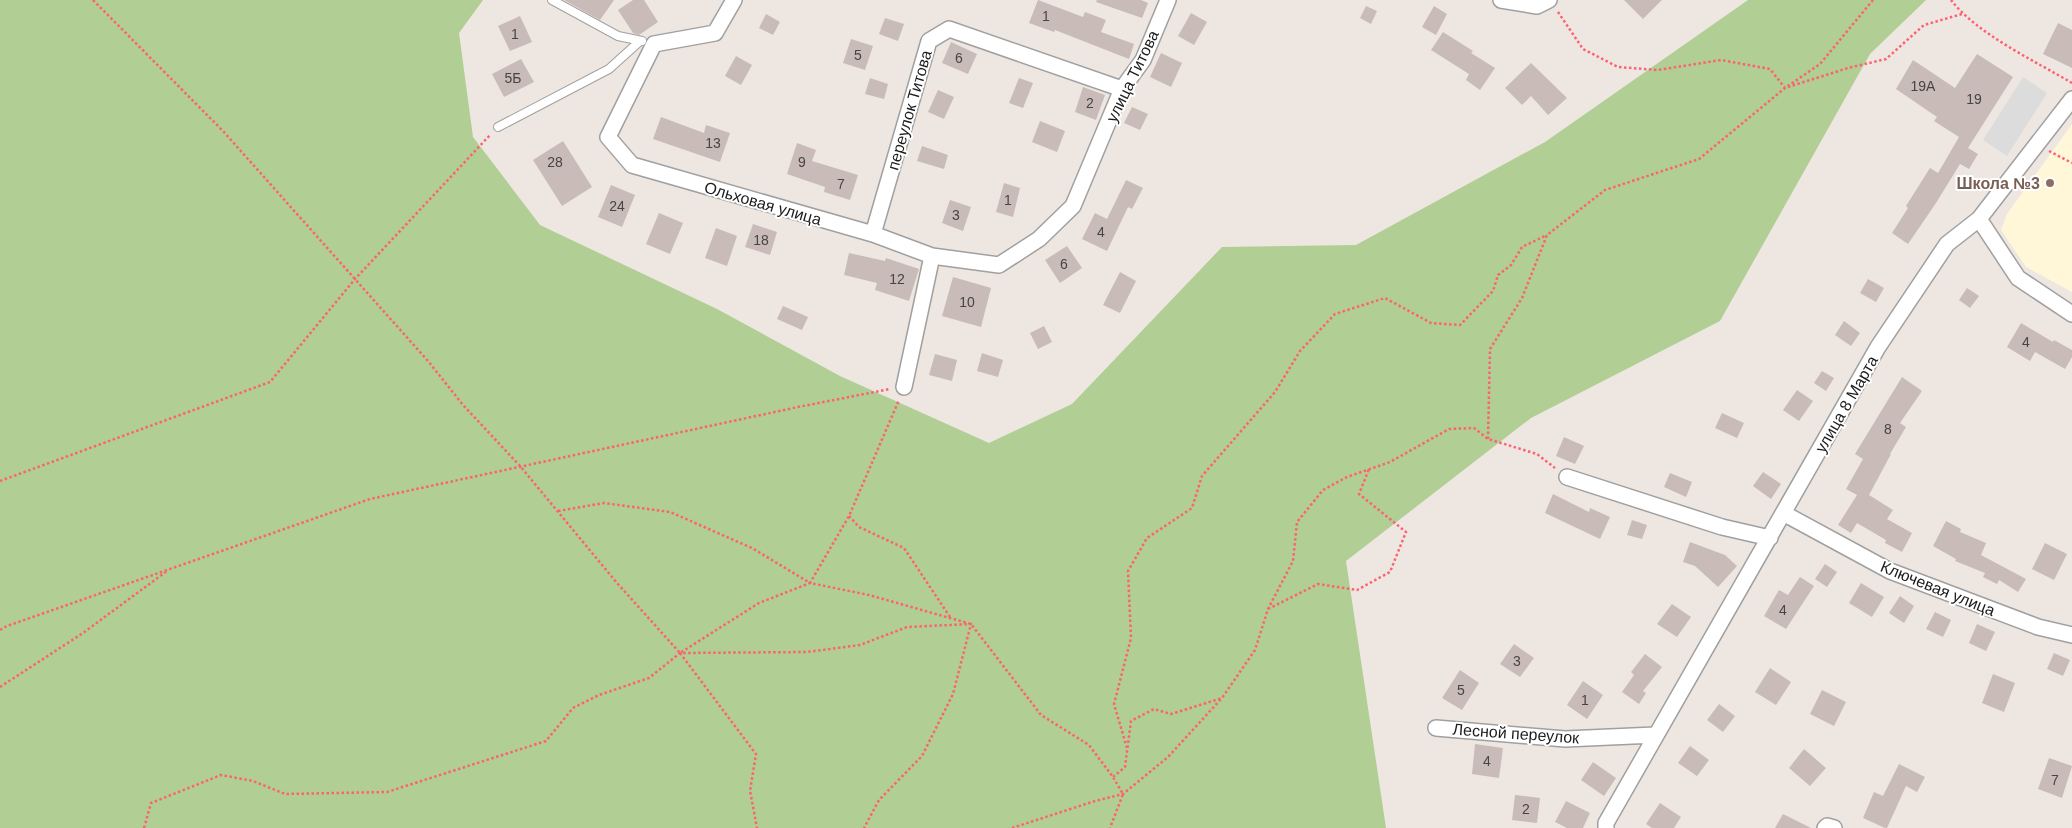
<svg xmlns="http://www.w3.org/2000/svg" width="2072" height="828" viewBox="0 0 2072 828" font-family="Helvetica,sans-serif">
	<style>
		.education { fill: #fff7d8 }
		.forest { fill: #b1ce94 }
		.parking { fill: #dcdcdc }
		.building { fill: #c9bbb7 }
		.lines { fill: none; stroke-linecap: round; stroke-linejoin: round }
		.service-casing { stroke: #a0a0a0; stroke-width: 10 }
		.minor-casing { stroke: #a0a0a0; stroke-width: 18 }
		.path { stroke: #fd6271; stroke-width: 2.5; stroke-dasharray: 2.5 2.5; stroke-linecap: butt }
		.service { stroke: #fff; stroke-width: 8 }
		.minor { stroke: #fff; stroke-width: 15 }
		.education-dot { fill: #8d6e63; stroke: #fff; stroke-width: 2 }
		.labels { text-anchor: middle; stroke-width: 4; stroke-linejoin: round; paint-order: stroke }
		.number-label { font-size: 14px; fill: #474443 }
		.street-label { font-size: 16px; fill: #1c1c1c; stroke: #fff }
		.education-label { font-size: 16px; font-weight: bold; fill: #785e54; stroke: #fff; text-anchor: end }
	</style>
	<rect width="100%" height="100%" fill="#eee7e1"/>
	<path class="education" d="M2072,124V292L2026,267L2001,230L2007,214Z"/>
	<path class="forest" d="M0,0H483L459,33L473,137L540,225L717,309L840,376L989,443L1072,404L1222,247L1356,245L1545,142L1748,0H1926L1870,54L1720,321L1531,418L1346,561L1386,828H0Z"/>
	<path class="parking" d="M2023,77L2047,93L2007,156L1983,140Z"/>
	<path class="building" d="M564,0H614L600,20Z
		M633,0H644L658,22L639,35L633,33L618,10Z
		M1038,0L1083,17L1085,12L1106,20L1101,32L1134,44L1129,59L1055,30L1054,32L1029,23Z
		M1097,0H1141L1148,3L1142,18L1096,2Z
		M1624,0H1662L1643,19Z
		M1366,6L1377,11L1371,24L1360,18Z
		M1434,6L1447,14L1436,35L1422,27Z
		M1191,13L1207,22L1194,45L1178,36Z
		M766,14L780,22L773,35L759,28Z
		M520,16L532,42L510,51L498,26Z
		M885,18L904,24L898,41L879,34Z
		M2058,23L2072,30V68L2043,54Z
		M1443,32L1473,51L1471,53L1495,68L1480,90L1466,80L1469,74L1431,50Z
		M851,39L873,46L865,70L843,63Z
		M951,42L977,54L968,74L942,63Z
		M1161,53L1182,63L1171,87L1150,77Z
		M1977,54L2013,77L1968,148L1978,154L1969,169L1960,164L1936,203L1908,244L1892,233L1908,208L1906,206L1930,168L1938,173L1959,137L1934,121L1937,117L1896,89L1913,60L1955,88Z
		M736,56L752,65L741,85L725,76Z
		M521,59L534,82L504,97L492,74Z
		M1531,63L1567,98L1548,115L1531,96L1522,105L1505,88Z
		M870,78L888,84L884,99L865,94Z
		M1019,78L1033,83L1023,108L1009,103Z
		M1083,87L1105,95L1096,120L1075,112Z
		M938,90L954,97L944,119L928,112Z
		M1132,107L1148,114L1140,130L1124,123Z
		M661,117L704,133L706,125L730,133L720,162L653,139Z
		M1040,121L1065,131L1057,152L1032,142Z
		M563,141L592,187L562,206L533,160Z
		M797,143L816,150L812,161L858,175L850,200L824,192L825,187L787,174Z
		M922,146L948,155L944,169L917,161Z
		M1126,180L1143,188L1132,209L1128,207L1107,251L1082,239L1095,213L1107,219Z
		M1004,183L1020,188L1013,217L996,212Z
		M611,185L635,195L622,227L598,217Z
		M950,200L971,207L963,231L942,223Z
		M659,213L683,223L670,254L646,244Z
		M753,224L777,232L770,255L745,247Z
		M716,228L737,236L727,266L705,258Z
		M1067,246L1082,268L1060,283L1045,260Z
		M849,253L885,261L886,258L919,269L909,301L875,290L877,283L844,275Z
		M1120,272L1136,281L1120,313L1103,305Z
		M953,277L991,288L981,327L942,316Z
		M1868,279L1884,288L1876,302L1860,293Z
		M1967,288L1979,296L1970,308L1959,300Z
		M783,306L808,317L802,330L777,319Z
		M1844,321L1860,333L1851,346L1835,335Z
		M2021,323L2053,342L2054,340L2072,350V357L2065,369L2035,352L2030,361L2007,347Z
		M1044,326L1052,342L1038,349L1030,333Z
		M982,353L1003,360L998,377L977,371Z
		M935,354L957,360L952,381L929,375Z
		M1822,371L1834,378L1826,391L1814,383Z
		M1902,377L1922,391L1900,423L1906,427L1890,454H1891L1869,495L1893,510L1887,519L1912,533L1902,552L1885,543L1886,540L1857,523L1851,533L1838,525L1857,495L1846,489L1863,459L1855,454Z
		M1797,390L1813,401L1799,421L1783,410Z
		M1722,413L1744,423L1737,438L1715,428Z
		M1564,437L1584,446L1575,464L1556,456Z
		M1763,472L1781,484L1771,499L1753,486Z
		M1670,473L1692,482L1686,497L1664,487Z
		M1553,494L1589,512L1590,508L1610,517L1600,539L1545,513Z
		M1632,520L1647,525L1642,539L1627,535Z
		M1946,521L1961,529L1960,532L1986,543L1981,555L2026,579L2018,592L1999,580L1997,584L1983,577L1985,573L1955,561L1956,559L1933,546Z
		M1690,542L1725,555L1737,566L1718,587L1695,566L1683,562Z
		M2045,543L2067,554L2054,580L2032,569Z
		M1825,564L1837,572L1827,587L1815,579Z
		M1800,577L1814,586L1786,629L1764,616L1779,590L1788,595Z
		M1861,583L1884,597L1872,617L1849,603Z
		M1900,596L1914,606L1904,623L1889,613Z
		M1672,604L1691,617L1677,637L1657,624Z
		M1935,612L1951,620L1943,637L1926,629Z
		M1977,624L1995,632L1986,651L1969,643Z
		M1514,644L1534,658L1520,677L1500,664Z
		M2054,653L2070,660L2063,676L2047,669Z
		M1645,654L1662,667L1643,691L1646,693L1639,704L1622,692L1634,675L1631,672Z
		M1770,668L1791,682L1776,705L1755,692Z
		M1460,670L1479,683L1462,710L1442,698Z
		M1993,674L2015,683L2004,712L1982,703Z
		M1583,681L1603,695L1587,719L1567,705Z
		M1822,690L1846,702L1834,726L1810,714Z
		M1719,704L1735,716L1723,732L1707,720Z
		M1475,744L1503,748L1499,778L1472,774Z
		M1690,746L1709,760L1697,776L1678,763Z
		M1804,749L1826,768L1810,786L1789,768Z
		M2049,758L2072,766L2062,798L2038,789Z
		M1593,762L1616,778L1604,796L1581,780Z
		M1899,764L1925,777L1917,792L1906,786L1887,828H1885L1863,818L1874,792L1883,796Z
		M1515,795L1540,798L1537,823L1512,820Z
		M1566,801L1590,813L1583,828H1567L1555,822Z
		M1660,803L1681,817L1674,828H1652L1646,824Z
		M1783,814L1811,828H1775Z"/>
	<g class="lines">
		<g class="service-casing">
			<path id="service" d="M552,0L618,36L642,41
				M498,127L609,69L640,41"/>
		</g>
		<g class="minor-casing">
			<path id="minor" d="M734,0L715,33L654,44L608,137L632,165L873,234L932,256L999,265L1039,239L1073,206L1122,89L1143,60L1168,0
				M1501,0L1537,6L1549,0
				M1979,219L2018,278L2072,314
				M873,234L929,41L949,29L1122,89
				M904,387L932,256
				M1567,477L1722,527L1770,538
				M1783,513L1890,571L2038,627L2072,635
				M1436,728L1565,739L1655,735
				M1606,828V823L1878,347L1947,244L1979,219L2072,99
				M1825,828L1827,826L1834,828"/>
		</g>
		<path class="path" d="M93,0L223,131L428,361L463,405L520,466L617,583L680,653L759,603L810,583L869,595L971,624L1041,715L1089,745L1113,777L1123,794L1110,828
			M1951,0C1977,34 2035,61 2072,83
			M1558,12L1583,49L1618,67L1658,70L1721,60L1770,69L1785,88L1848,68L1886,59L1924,25L1962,14
			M2049,151L2072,163
			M1488,439L1490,349L1522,298L1547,235L1605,190L1699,159L1785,88L1820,64L1873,0
			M0,481L270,382L355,279L490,135
			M558,511L604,503L670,512L752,548L810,583L849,516L899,400
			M849,516L859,527L904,548L950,617
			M1268,609L1318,584L1357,590L1390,572L1406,532L1359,494L1369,469
			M0,630L7,626L370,499L798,407L890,389
			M680,653L756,754L750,791L757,828
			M0,687L83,633L167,571
			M1127,748L1114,704L1131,638L1128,571L1147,538L1192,508L1202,476L1275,392L1300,351L1335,314L1385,298L1431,323L1460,325L1493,291L1498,275L1511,265L1522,247L1547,235
			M1113,777L1125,767L1131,721L1154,709L1171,714L1222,698L1255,650L1268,609L1293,561L1297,522L1323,490L1347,477L1390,462L1449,429L1474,428L1488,439L1537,454L1555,468
			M144,828L151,803L221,775L253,781L285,794L387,792L546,741L573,708L599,695L649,678L680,653L807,652L860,645L907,627L971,624L953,694L922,756L879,800L864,828
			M1012,828L1095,801L1123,794L1168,757L1221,699"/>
		<use href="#service" class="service"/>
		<use href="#minor" class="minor"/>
	</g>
	<circle class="education-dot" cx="2050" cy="183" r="5"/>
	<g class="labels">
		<g class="number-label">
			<text x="1046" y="21">1</text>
			<text x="515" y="39">1</text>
			<text x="858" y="60">5</text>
			<text x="959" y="63">6</text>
			<text x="513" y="83">5Б</text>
			<text x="1923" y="91">19А</text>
			<text x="1974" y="104">19</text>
			<text x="1090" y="108">2</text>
			<text x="713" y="148">13</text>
			<text x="555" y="167">28</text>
			<text x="802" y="167">9</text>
			<text x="841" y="189">7</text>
			<text x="1008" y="205">1</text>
			<text x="617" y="211">24</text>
			<text x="956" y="220">3</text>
			<text x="1101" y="237">4</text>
			<text x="761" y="245">18</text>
			<text x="1064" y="269">6</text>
			<text x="897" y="284">12</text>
			<text x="967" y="307">10</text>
			<text x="2026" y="347">4</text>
			<text x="1888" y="434">8</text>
			<text x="1783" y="615">4</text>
			<text x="1517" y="666">3</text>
			<text x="1461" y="695">5</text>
			<text x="1585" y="705">1</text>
			<text x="1487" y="766">4</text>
			<text x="2055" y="785">7</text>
			<text x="1526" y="814">2</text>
		</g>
		<g class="street-label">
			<text transform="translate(1132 76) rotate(-64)" y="6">улица Титова</text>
			<text transform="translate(909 110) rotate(-74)" y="6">переулок Титова</text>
			<text transform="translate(763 203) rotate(16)" y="6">Ольховая улица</text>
			<text transform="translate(1846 404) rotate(-60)" y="6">улица 8 Марта</text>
			<text transform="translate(1938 588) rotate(22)" y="6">Ключевая улица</text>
			<text transform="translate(1516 733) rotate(4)" y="6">Лесной переулок</text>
		</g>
		<g class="education-label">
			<text x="2040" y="189">Школа №3</text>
		</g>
	</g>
</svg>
